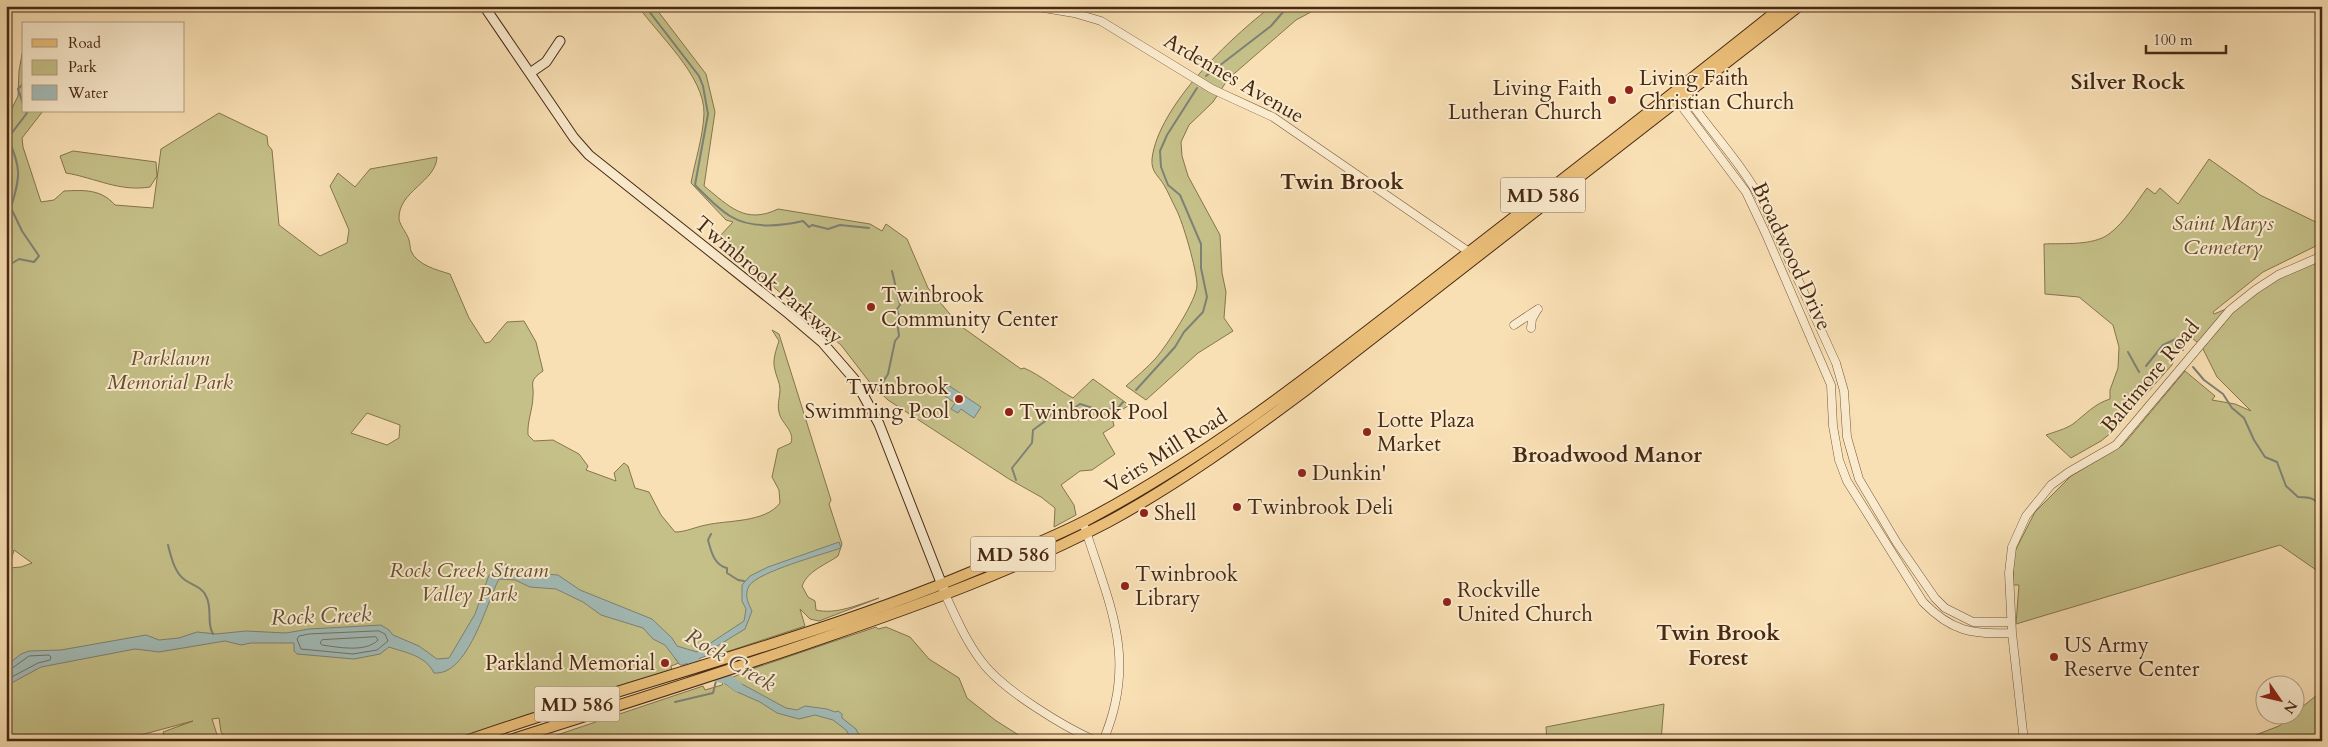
<svg xmlns="http://www.w3.org/2000/svg" width="2328" height="747" viewBox="0 0 2328 747" font-family="Cardo,serif">
	<style>
		.green { fill: #c5c088; stroke: #86744e; fill-rule: evenodd }
		.water { fill: #a2bbb7; stroke: #7e8175 }
		.lines { fill: none; stroke-linecap: round; stroke-linejoin: round }
		.shore { stroke: #747265; stroke-width: 1 }
		.stream { stroke: #7e8175; stroke-width: 2 }
		.river { stroke: #a2bbb7; stroke-width: 10 }
		.tertiary-casing { stroke: #74573b; stroke-width: 9 }
		.secondary-casing { stroke: #472913; stroke-width: 11 }
		.primary-casing { stroke: #472913; stroke-width: 12 }
		.tertiary { stroke: #fbebce; stroke-width: 8 }
		.secondary { stroke: #fbebce; stroke-width: 9 }
		.primary { stroke: #ecc07a; stroke-width: 10 }
		.poi-dot { fill: #8f2418; stroke: #fbebce; stroke-width: 2 }
		.labels { text-anchor: middle; stroke-width: 4; stroke-linejoin: round; paint-order: stroke }
		.shield { fill: #fbebce; stroke: #7d634b; stroke-width: 1 }
		.shield-label { font-size: 20px; font-weight: bold; fill: #472913 }
		.street-label { font-size: 21px; fill: #472913; stroke: #fbebce }
		.poi-label { font-size: 21px; fill: #472913; stroke: #fbebce; text-anchor: start }
		.park-label { font-size: 21px; font-style: italic; fill: #664f30; stroke: #fbebce }
		.neighbourhood-label { font-size: 22px; font-weight: bold; fill: #472913; stroke: #fbebce }
		.water-label { font-size: 22px; font-style: italic; fill: #5e4e3c; stroke: #fbebce }
	</style>
	<rect width="100%" height="100%" fill="#f9e0b4"/>
	<filter id="stains"><feTurbulence type="fractalNoise" baseFrequency=".004" numOctaves="4"/><feColorMatrix values="0 0 0 0 .2 0 0 0 0 .09 0 0 0 0 .02 0 0 0 .5 -.17"/></filter>
	<radialGradient id="worn" r=".72"><stop offset=".6" stop-color="#630" stop-opacity="0"/><stop offset="1" stop-color="#630" stop-opacity=".3"/></radialGradient>
	<path class="green" d="M638,6H654L706,74L715,112L704,186C729,206 745,225 778,209L870,224L882,231L886,224L907,239L928,288L949,313L962,327L1021,369L1024,368C1042,376 1055,388 1073,398L1093,379L1129,405L1112,417L1114,426L1103,433L1115,454L1092,470L1080,471L1061,485L1074,505L1076,515L1054,527L1055,508L1041,497L1009,479L888,400L871,384L841,345L726,246L719,237L733,222L726,220L691,183C695,161 703,137 704,114C705,76 658,35 638,6Z
		M1272,6H1322L1296,20L1228,79L1213,102L1189,125L1181,142L1182,156L1188,176L1220,235L1222,273L1226,292L1224,318L1233,331L1198,353L1146,400L1126,386C1136,377 1147,368 1156,358C1167,345 1197,300 1197,285C1197,271 1183,222 1176,209C1172,201 1168,192 1164,185C1158,175 1151,172 1152,159C1158,106 1231,37 1272,6Z
		M24,43V111H43L22,138L23,147L41,202L54,200L64,191C84,190 101,189 115,205L153,208L161,149L219,113L267,136L268,145L272,150L279,225L320,256L347,243L349,230L330,186L338,173L355,187L370,169L437,157C436,182 398,191 399,219C400,226 407,233 409,240C410,243 410,248 411,251C417,265 437,270 450,274L469,318L485,343L490,342L507,322L524,321L536,342L543,371C540,373 536,376 534,379C531,384 534,390 533,395C533,409 527,421 528,435L534,441L553,440L579,454L588,466L586,470L616,481L614,473L624,463L628,466L635,488L649,492L661,515L675,532C686,532 695,527 706,525C727,520 765,523 780,503L779,490L772,477L778,449L791,443C795,430 781,424 779,412C777,404 780,397 780,389C780,383 776,376 775,370C772,361 776,350 779,341L772,330L779,334L831,500L829,504L842,544L838,556C827,564 807,571 802,586L808,597L815,601L816,610C836,615 860,604 879,598L819,621L810,619L800,609L805,626L717,655L716,652L709,651L715,648L675,659L679,663L671,666L672,671L460,741H228L221,732L219,718L212,719L219,741H166L163,732L193,721L118,741H6V180L8,152L6,121L18,96L19,71ZM367,413L400,425L399,438L387,445L351,433ZM14,550L32,563L21,567L9,568Z
		M73,151L156,162L157,176L150,187C119,192 96,178 66,173L60,156Z
		M2209,159L2260,195L2322,225V243L2263,272L2213,312L2214,314L2236,305L2255,290L2322,256V574L2280,545L2016,624L2019,585H2013L2014,553L2035,512L2071,476L2123,445L2185,371L2215,396L2212,400L2235,404L2251,411L2217,377L2201,345L2188,335L2176,354L2172,365L2112,432L2101,441L2071,458L2046,435C2054,432 2066,429 2073,424C2086,414 2094,404 2110,399V390L2118,368L2119,347L2113,325L2079,297L2045,294L2044,244C2063,243 2093,246 2109,234C2125,222 2136,203 2147,188L2155,194L2160,188L2178,204Z
		M876,627L878,629L886,627L910,637L929,659L959,678L967,698L995,720L1028,741H539L703,686L705,690L722,685L723,682L725,684L734,680L731,678L749,670Z
		M2322,691V741H2240L2279,726L2296,714V712Z
		M1664,704L1661,741H1547L1546,727Z"/>
	<path class="water" d="M948,385L981,407L974,418L961,409L958,413L951,409L955,403L942,394Z
		M839,542L841,548C824,554 757,572 749,586C744,595 748,603 752,611L745,629L709,651L706,656L683,665H680L665,645L653,639L643,628L601,615L583,602L556,589L530,587L515,580L499,579C486,604 468,676 434,673C425,655 406,653 389,647L380,654L354,659L297,654L294,651V643H251L241,645L225,641L159,652L135,649L41,667L6,686V666L21,654L29,651L61,650L146,635L159,640L179,638L197,632L216,634L246,631L286,633L309,629L381,625L389,630L393,635L419,646L437,659L449,658L475,614L489,575L498,567L506,564L530,573L558,575L580,590L652,619L672,638L677,646L697,652L744,621L746,609L742,601V585L750,576L768,567Z
		M731,678L786,708L797,710L805,706L827,709L835,712L838,711L842,714V718L856,729L862,741H852L846,730L833,720L815,715L799,719L777,713L760,702L735,691L723,682Z"/>
	<g class="lines">
		<path class="shore" d="M379,631L385,634L388,641L377,650L353,654L301,649L297,639L299,636L309,634Z
			M376,637L378,640C366,653 337,647 322,645L320,643L322,640Z
			M6,670L11,669L29,656L49,655L51,657L50,660L38,663L6,680"/>
		<path class="stream" d="M645,6L699,76L703,86L708,114L695,185C706,196 717,208 730,216C751,229 781,226 803,221L809,227L812,225L828,229L840,225L869,228
			M1206,76L1271,26L1283,12L1295,6
			M24,83L18,89L24,107
			M6,267L19,259L34,262L39,256L22,231L11,208C20,176 22,170 8,138L27,113L26,111
			M2128,352L2139,372
			M2146,366L2163,345L2176,339L2183,350
			M2193,367L2204,380L2223,394L2232,408L2244,418L2254,440L2265,457L2277,462L2286,486L2298,497C2310,497 2316,498 2322,509
			M1136,390L1175,347L1184,332L1203,312L1207,297L1201,268V244L1180,195L1168,185L1161,167L1160,151L1167,135L1197,88
			M882,393L881,385L888,374L895,341L899,336L898,328L896,324L899,316L897,309L900,305L892,271
			M1016,480L1012,468L1032,443L1033,430L1044,422L1053,412L1067,413L1080,404L1099,410L1118,408L1123,402
			M711,534L708,540C711,551 714,565 727,568V573L738,580L744,581
			M168,545C171,556 174,572 185,580C192,585 202,587 206,596C213,609 206,622 213,634
			M675,702L713,693L717,677
			M2273,741L2279,739L2296,741"/>
		<path class="river" d="M683,654L717,677L728,679L738,687"/>
		<g class="tertiary-casing">
			<path id="tertiary" d="M917,6L1038,7L1074,13L1101,21L1212,89L1273,117L1472,254
				M1681,93L1686,96C1712,133 1743,165 1764,205L1836,363L1844,391L1847,437L1859,479L1897,543L1935,598L1945,608L1973,622H2011
				M1678,96L1683,108L1746,192L1765,232L1831,385L1833,426L1839,460L1847,481L1923,602C1951,631 1972,635 2012,633
				M1514,325L1538,309
				M1531,328L1532,319L1537,310
				M1085,528C1110,607 1138,659 1103,741
				M945,594C956,618 966,641 982,662C1003,690 1064,727 1096,741
				M2024,741L2012,633L2009,573L2012,547L2026,516L2051,485L2069,472L2116,445L2230,310L2255,290L2278,275L2322,256"/>
		</g>
		<g class="secondary-casing">
			<path id="secondary" d="M484,6L574,138L589,155L789,314L822,342L855,380L879,424L944,590
				M530,73L546,62L560,41"/>
		</g>
		<g class="primary-casing">
			<path id="primary" d="M466,741C649,677 840,633 1017,552C1040,542 1064,532 1087,520C1212,454 1321,367 1433,280C1550,189 1667,99 1783,6
				M507,741C613,707 720,674 826,637C922,604 1018,569 1108,522C1178,484 1243,437 1306,390L1799,6"/>
		</g>
		<use href="#tertiary" class="tertiary"/>
		<use href="#secondary" class="secondary"/>
		<use href="#primary" class="primary"/>
	</g>
	<g class="poi-dot">
		<circle cx="1629" cy="90" r="5"/>
		<circle cx="1612" cy="100" r="5"/>
		<circle cx="871" cy="307" r="5"/>
		<circle cx="959" cy="399" r="5"/>
		<circle cx="1009" cy="412" r="5"/>
		<circle cx="1367" cy="432" r="5"/>
		<circle cx="1302" cy="473" r="5"/>
		<circle cx="1237" cy="507" r="5"/>
		<circle cx="1144" cy="513" r="5"/>
		<circle cx="1125" cy="586" r="5"/>
		<circle cx="1447" cy="602" r="5"/>
		<circle cx="2054" cy="657" r="5"/>
		<circle cx="665" cy="663" r="5"/>
	</g>
	<g class="labels">
		<g class="shield">
			<rect x="1500.5" y="177.5" width="85" height="35" rx="4"/>
			<rect x="970.5" y="536.5" width="85" height="35" rx="4"/>
			<rect x="534.5" y="686.5" width="85" height="35" rx="4"/>
		</g>
		<g class="shield-label">
			<text x="1543" y="202">MD 586</text>
			<text x="1013" y="561">MD 586</text>
			<text x="577" y="711">MD 586</text>
		</g>
		<g class="street-label">
			<text transform="translate(1234 78) rotate(30)" y="7">Ardennes Avenue</text>
			<text transform="translate(1792 256) rotate(65)" y="7">Broadwood Drive</text>
			<text transform="translate(769 280) rotate(40)" y="7">Twinbrook Parkway</text>
			<text transform="translate(2150 376) rotate(-50)" y="7">Baltimore Road</text>
			<text transform="translate(1166 451) rotate(-32)" y="7">Veirs Mill Road</text>
		</g>
		<g class="poi-label">
			<text x="1639" y="85">Living Faith<tspan x="1639" dy="24">Christian Church</tspan></text>
			<text x="1602" y="95" text-anchor="end">Living Faith<tspan x="1602" dy="24">Lutheran Church</tspan></text>
			<text x="881" y="302">Twinbrook<tspan x="881" dy="24">Community Center</tspan></text>
			<text x="949" y="394" text-anchor="end">Twinbrook<tspan x="949" dy="24">Swimming Pool</tspan></text>
			<text x="1019" y="419">Twinbrook Pool</text>
			<text x="1377" y="427">Lotte Plaza<tspan x="1377" dy="24">Market</tspan></text>
			<text x="1312" y="480">Dunkin'</text>
			<text x="1247" y="514">Twinbrook Deli</text>
			<text x="1154" y="520">Shell</text>
			<text x="1135" y="581">Twinbrook<tspan x="1135" dy="24">Library</tspan></text>
			<text x="1457" y="597">Rockville<tspan x="1457" dy="24">United Church</tspan></text>
			<text x="2064" y="652">US Army<tspan x="2064" dy="24">Reserve Center</tspan></text>
			<text x="655" y="670" text-anchor="end">Parkland Memorial</text>
		</g>
		<g class="park-label">
			<text x="2223" y="230">Saint Marys<tspan x="2223" dy="24">Cemetery</tspan></text>
			<text x="170" y="365">Parklawn<tspan x="170" dy="24">Memorial Park</tspan></text>
			<text x="469" y="577">Rock Creek Stream<tspan x="469" dy="24">Valley Park</tspan></text>
		</g>
		<g class="neighbourhood-label">
			<text x="2128" y="89">Silver Rock</text>
			<text x="1342" y="189">Twin Brook</text>
			<text x="1607" y="462">Broadwood Manor</text>
			<text x="1718" y="640">Twin Brook<tspan x="1718" dy="25">Forest</tspan></text>
		</g>
		<g class="water-label">
			<text transform="translate(321 615) rotate(-2)" y="8">Rock Creek</text>
			<text transform="translate(731 659) rotate(31)" y="8">Rock Creek</text>
		</g>
	</g>
	<rect width="2328" height="747" fill="none" stroke="#f9e0b4" stroke-width="25"/>
	<rect x="8" y="8" width="2313" height="732" fill="none" stroke="#472913" stroke-width="2.5"/>
	<rect x="12" y="12" width="2303" height="722" fill="none" stroke="#472913"/>
	<rect x="22" y="22" width="162" height="90" fill="#fbebce" stroke="#b39d83"/>
	<rect x="32" y="39" width="25" height="8" fill="#ecc07a" stroke="#b39d83"/>
	<text x="68" y="48" font-size="15" fill="#472913">Road</text>
	<rect x="32" y="60" width="25" height="15" fill="#c5c088" stroke="#b39d83"/>
	<text x="68" y="72" font-size="15" fill="#472913">Park</text>
	<rect x="32" y="85" width="25" height="15" fill="#a2bbb7" stroke="#b39d83"/>
	<text x="68" y="98" font-size="15" fill="#472913">Water</text>
	<g transform="translate(2280 700) rotate(124)"><circle r="24" fill="#fbebce" stroke="#b39d83"/>
	<path d="M0-4L9 19L0 12L-9 19Z" fill="#8f2418"/>
	<text y="-8" font-size="14" font-weight="bold" text-anchor="middle" fill="#472913">N</text>
	</g>
	<path d="M2146 45v8h80v-8" fill="none" stroke="#472913" stroke-width="2.5"/>
	<text x="2153" y="45" font-size="15" fill="#472913" stroke="#fbebce" stroke-width="4" paint-order="stroke">100 m</text>
	<rect width="100%" height="100%" filter="url(#stains)"/>
	<rect width="100%" height="100%" fill="url(#worn)"/>
</svg>
